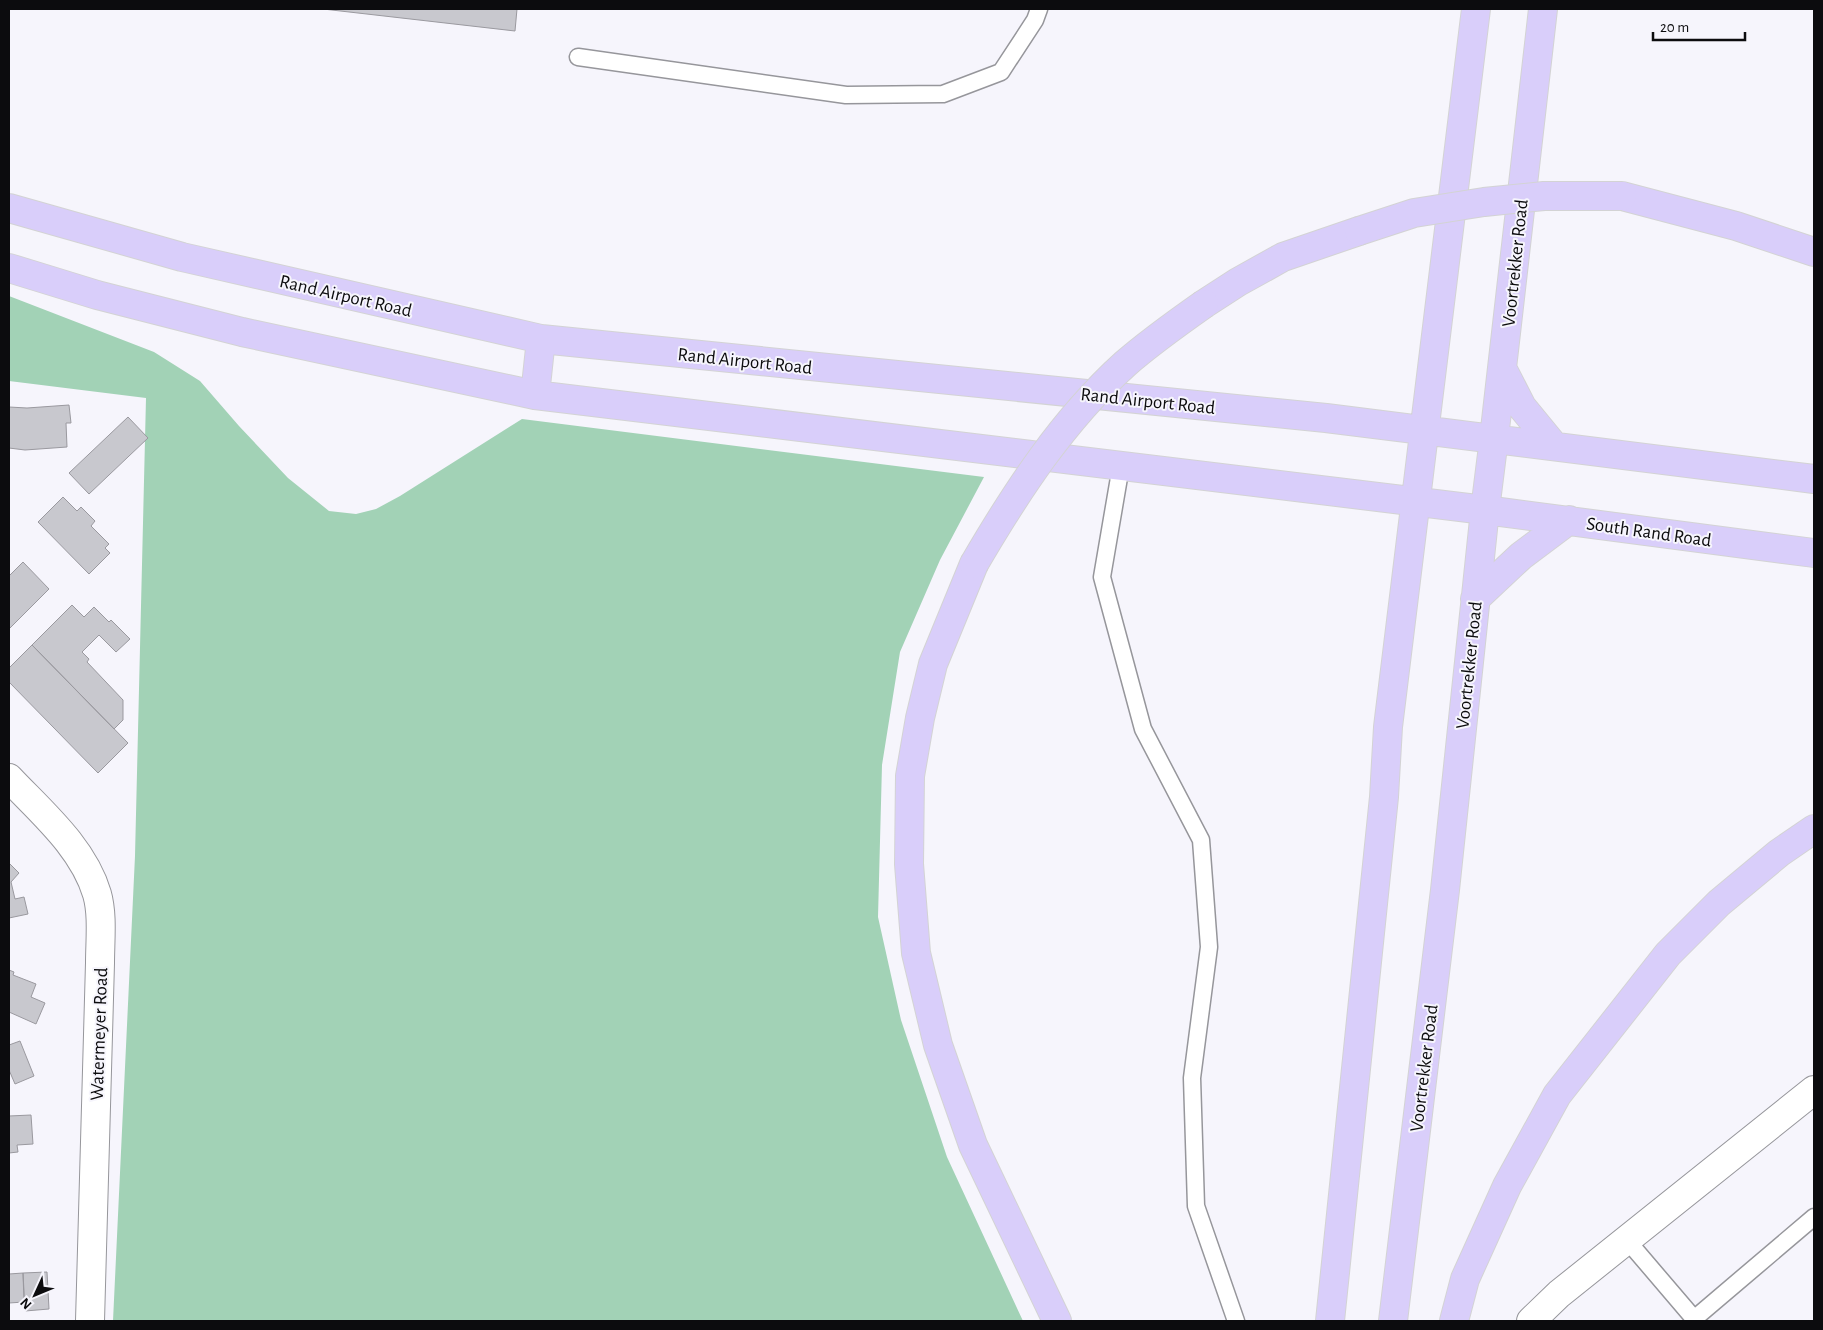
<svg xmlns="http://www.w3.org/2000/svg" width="1823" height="1330" viewBox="0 0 1823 1330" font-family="'Alegreya Sans',sans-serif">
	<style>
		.green { fill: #a2d2b6 }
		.building { fill: #c8c8ce; stroke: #9a999f }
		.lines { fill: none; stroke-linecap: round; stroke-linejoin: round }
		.service-casing { stroke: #96969b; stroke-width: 19 }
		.minor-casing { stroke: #96969b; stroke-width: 30 }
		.primary-casing { stroke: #d3d3d4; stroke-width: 30 }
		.service { stroke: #fff; stroke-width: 16 }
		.minor { stroke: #fff; stroke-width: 28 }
		.primary { stroke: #d9cefa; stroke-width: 28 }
		.primary-bridge-casing { stroke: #d3d3d4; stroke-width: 30; stroke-linecap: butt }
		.primary-bridge { stroke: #d9cefa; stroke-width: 28 }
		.labels { text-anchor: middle; stroke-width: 4; stroke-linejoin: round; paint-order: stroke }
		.street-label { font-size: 19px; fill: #0c0c0e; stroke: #f6f5fc }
	</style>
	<rect width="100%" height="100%" fill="#f6f5fc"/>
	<path class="green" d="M9,296L154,352L200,381L239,426L288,478L329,511L356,514L376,509L400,496L522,419L984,477L940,560L900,652L882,765L878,917L901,1020L947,1157L1023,1321H113L135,856L146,398L9,381Z"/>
	<path class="building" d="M323,9H517L515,31Z
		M69,405L71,423H66L67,447L25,450L9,448V407L27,408Z
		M128,417L148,438L89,494L69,473Z
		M63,497L77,511L81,507L95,521L91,526L109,544L105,548L110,553L89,574L38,522Z
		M23,562L49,589L9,629V576Z
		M72,605L84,617L94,607L109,622L111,620L130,639L116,652L99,635L82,652L89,659L87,662L123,700V720L114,729L32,645Z
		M32,645L128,743L98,773L9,682V668Z
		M9,863L19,873L11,882L15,899L24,897L28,914L9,918Z
		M9,970L14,972L13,975L36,984L31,997L45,1003L36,1024L9,1012Z
		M20,1041L34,1076L15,1084L9,1070V1045Z
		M31,1115L33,1144L17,1145L18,1152L9,1153V1116Z
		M47,1272L49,1309L25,1311L23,1273Z
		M23,1273L24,1302L9,1303V1274Z"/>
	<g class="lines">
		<g class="service-casing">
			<path id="service" d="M578,57L846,95L943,94L1001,72L1035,20L1039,9
				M1121,466L1102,577L1143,729L1201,840L1209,947L1192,1078L1196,1206L1236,1321
				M1626,1239L1696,1321
				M1694,1319L1814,1217"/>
		</g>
		<g class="minor-casing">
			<path id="minor" d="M9,778C41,812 83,847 97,894C103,915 100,941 100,963L90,1321
				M1531,1321L1559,1294L1814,1090"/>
		</g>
		<g class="primary-casing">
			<path id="primary" d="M1622,196L1736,226L1814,252
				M9,208L182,257L541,339L1326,418L1814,479
				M9,268L97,295L242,332L535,395L1485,510L1814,553
				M1204,304L1238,282L1283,257L1359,231
				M1502,368L1522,407L1554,446
				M535,395L541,339
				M974,564L933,664L920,718L910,776L909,864L916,953L938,1045L973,1145L1057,1321
				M1475,599L1521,556L1569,520
				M1330,1321L1384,797L1388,727L1476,9
				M1393,1321L1445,890L1485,510L1494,438L1543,9
				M1454,1321L1465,1279L1507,1186L1557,1095L1668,954L1719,903L1779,853L1814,829"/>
		</g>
		<use href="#service" class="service"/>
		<use href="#minor" class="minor"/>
		<use href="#primary" class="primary"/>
		<g class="primary-bridge-casing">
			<path id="primary-bridge" d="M1359,231L1414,213L1484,202L1544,196H1622
				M974,564C1016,492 1063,420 1125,364C1150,342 1177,323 1204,304"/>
		</g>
		<use href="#primary-bridge" class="primary-bridge"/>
	</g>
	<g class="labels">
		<g class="street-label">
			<text transform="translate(1514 263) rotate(-84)" y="7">Voortrekker Road</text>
			<text transform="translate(346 295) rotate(13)" y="7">Rand Airport Road</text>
			<text transform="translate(745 360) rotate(6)" y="7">Rand Airport Road</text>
			<text transform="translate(1148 400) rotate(6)" y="7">Rand Airport Road</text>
			<text transform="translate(1649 531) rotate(8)" y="7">South Rand Road</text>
			<text transform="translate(1468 665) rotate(-84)" y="7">Voortrekker Road</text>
			<text transform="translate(98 1034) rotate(-88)" y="7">Watermeyer Road</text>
			<text transform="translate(1423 1068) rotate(-83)" y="7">Voortrekker Road</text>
		</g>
	</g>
	<rect width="1823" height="1330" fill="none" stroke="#0c0c0e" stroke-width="20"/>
	<g transform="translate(35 1295) rotate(226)" stroke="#f6f5fc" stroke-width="4" paint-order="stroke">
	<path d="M0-4L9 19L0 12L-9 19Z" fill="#0c0c0e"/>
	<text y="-8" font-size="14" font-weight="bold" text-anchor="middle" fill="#0c0c0e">N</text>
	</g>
	<path d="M1653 32v8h92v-8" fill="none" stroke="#0c0c0e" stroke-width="2.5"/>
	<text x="1660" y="32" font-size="15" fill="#0c0c0e" stroke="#f6f5fc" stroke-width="4" paint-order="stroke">20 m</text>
</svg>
